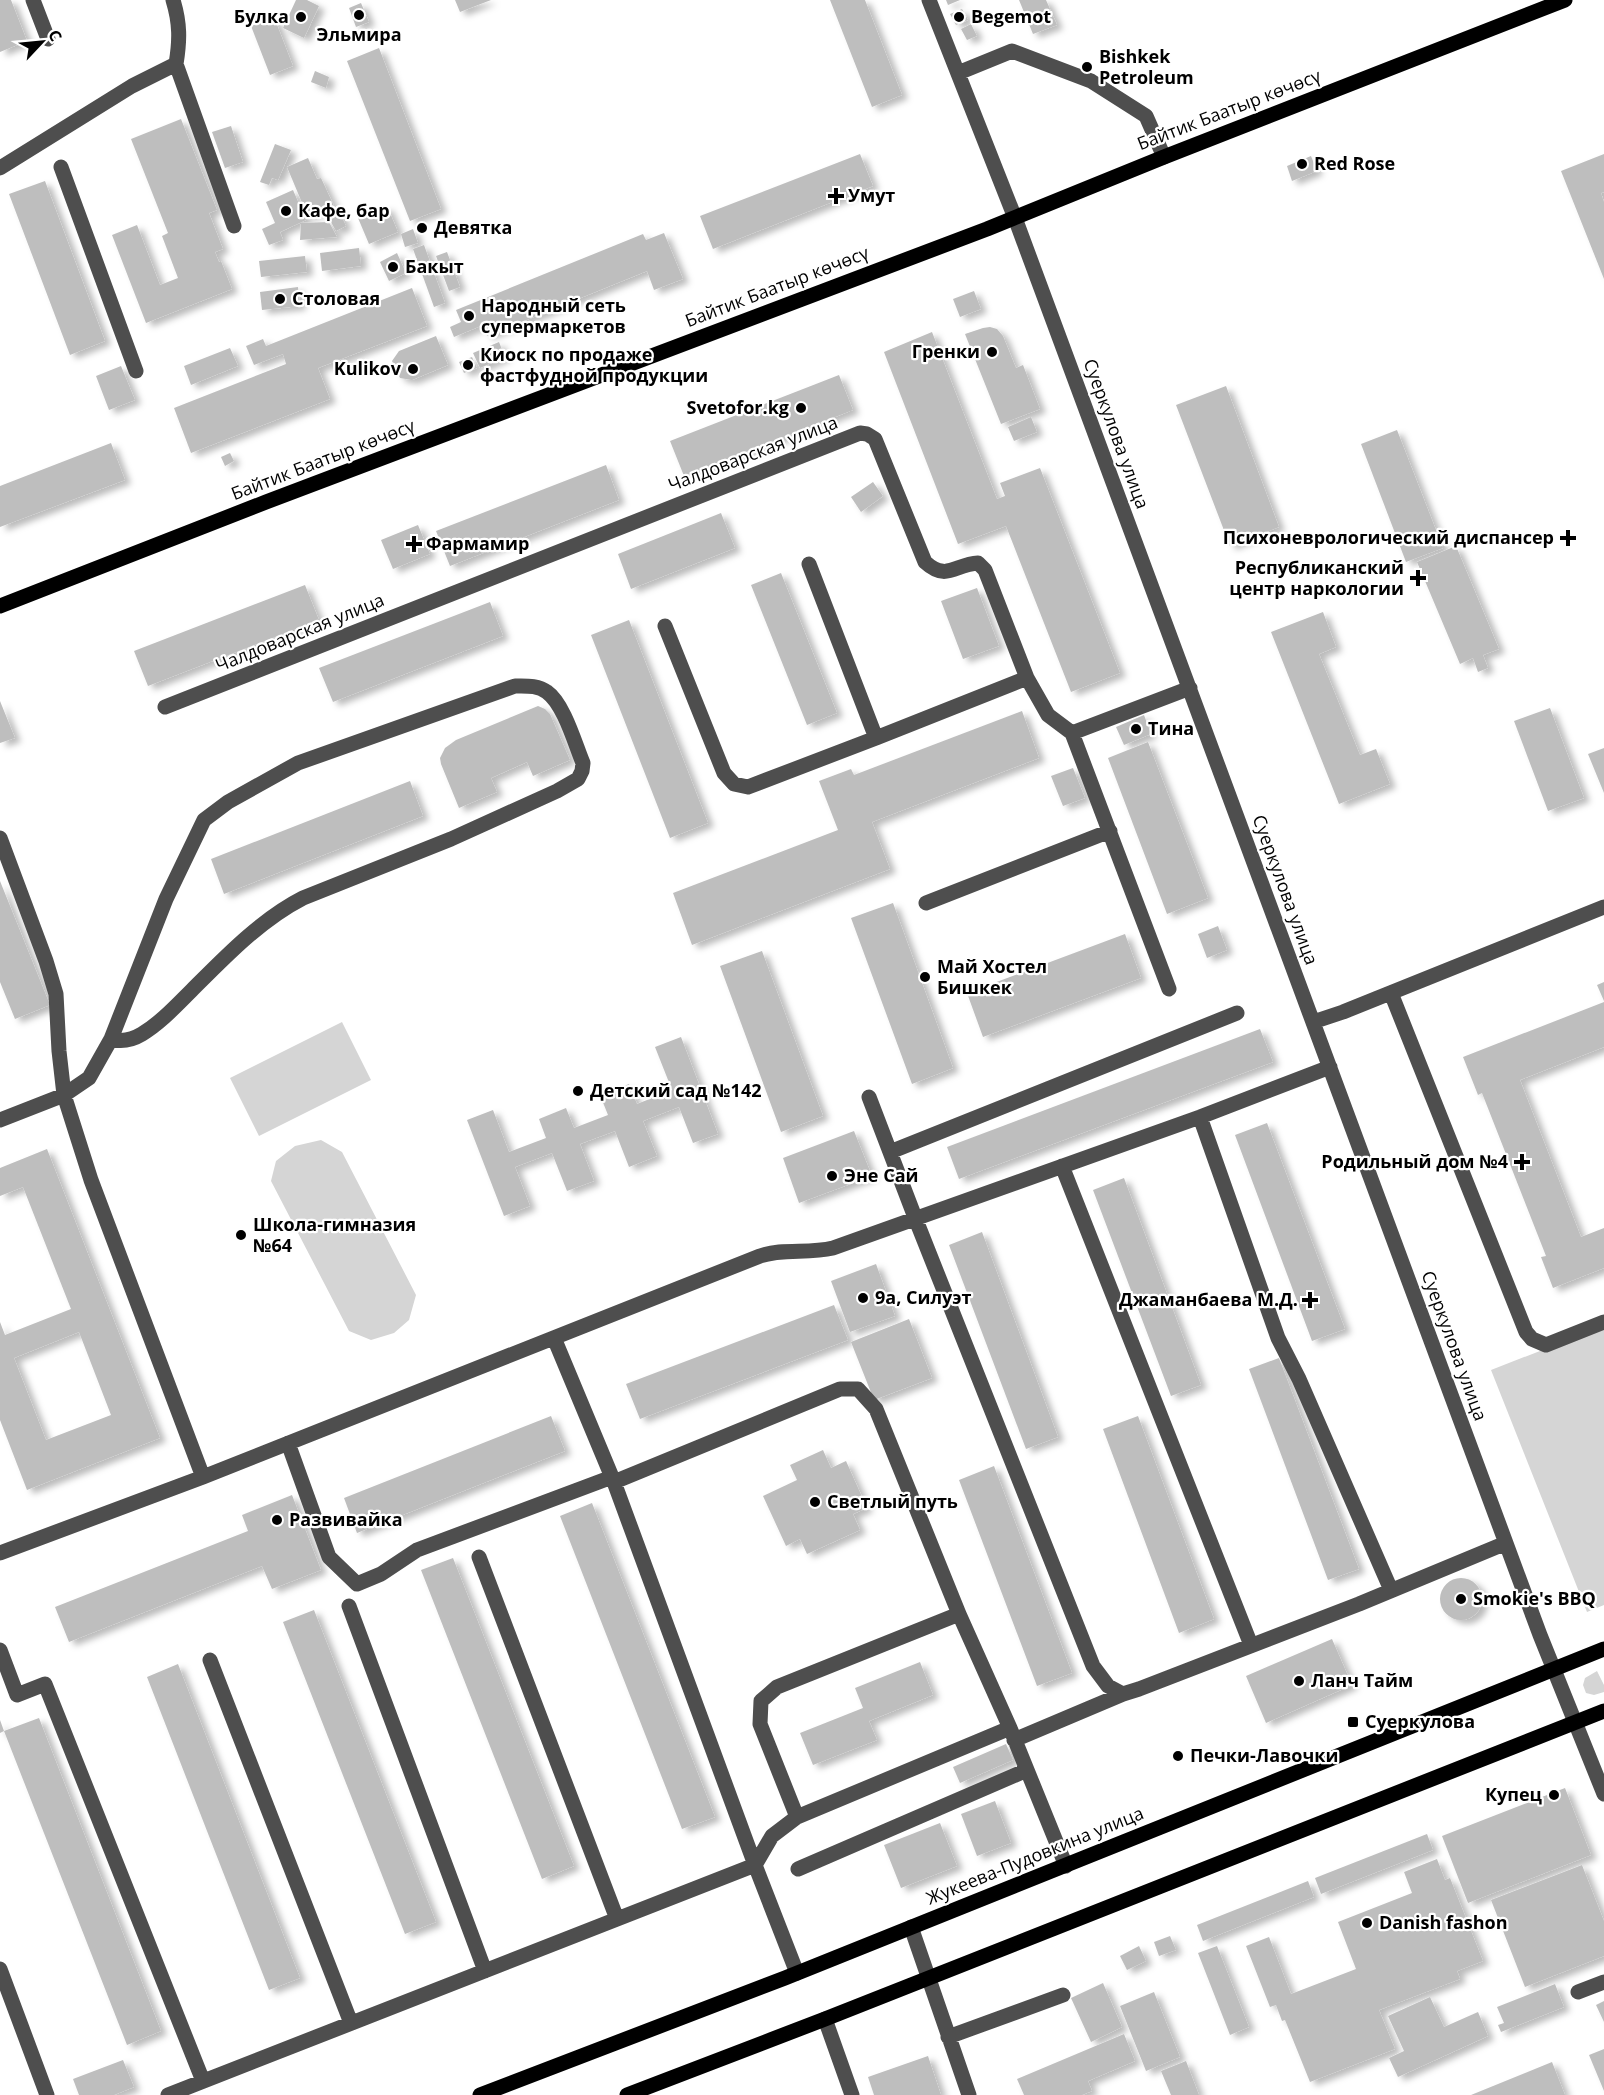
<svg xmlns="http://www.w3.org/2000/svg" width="1604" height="2095" viewBox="0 0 1604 2095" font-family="'Open Sans',sans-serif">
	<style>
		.green { fill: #d5d5d5 }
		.building { fill: #bebebe; fill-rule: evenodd; filter: url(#shadow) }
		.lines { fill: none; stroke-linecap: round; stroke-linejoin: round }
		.minor { stroke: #4e4e4e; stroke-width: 15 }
		.major { stroke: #000; stroke-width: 15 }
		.poi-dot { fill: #000; stroke: #fff; stroke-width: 2 }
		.labels { text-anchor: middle; stroke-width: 4.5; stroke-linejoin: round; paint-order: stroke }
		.poi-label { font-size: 18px; font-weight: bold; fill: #000; stroke: #fff; text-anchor: start }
		.street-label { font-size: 18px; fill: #000; stroke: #fff }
	</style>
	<defs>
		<filter id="shadow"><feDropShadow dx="6" dy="4" stdDeviation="3" flood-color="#0004"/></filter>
	</defs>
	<rect width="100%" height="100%" fill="#fff"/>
	<path class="green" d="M342,1022L371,1080L259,1136L230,1078Z
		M321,1140L342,1152L416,1295L409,1320L394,1333L371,1340L349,1331L271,1181L276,1161L295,1146Z
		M1604,1326V1605L1587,1612L1491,1370Z
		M1597,1671L1604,1685V1692L1594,1695L1586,1693L1583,1685L1585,1678Z"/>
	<path class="building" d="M0,0H11L27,41L0,52Z
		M296,0H307L319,6L304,38L283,28Z
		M455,0H491L460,12Z
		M830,0H865L902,95L872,107Z
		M946,0H960L948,5Z
		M1019,0H1046L1057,25L1033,34Z
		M361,3L369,22L356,27L349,8Z
		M962,9L968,20L956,25L950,14Z
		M274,17L293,66L270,75L251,26Z
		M971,24L977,36L967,40L961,29Z
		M379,48L441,209L410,221L347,61Z
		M315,71L329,77L326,88L311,82Z
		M181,119L217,210L209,213L223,249L215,252L219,262L221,261L232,289L146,323L112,235L137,225L160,285L178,278L162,236L168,233L131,139Z
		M231,126L243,162L225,168L212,132Z
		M275,144L291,150L278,180L272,178L269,185L260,182Z
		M860,154L873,186L713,249L700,216Z
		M1604,154V192L1601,193L1604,202V279L1561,171Z
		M1311,156L1317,171L1292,181L1287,166Z
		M308,158L317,179L321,178L334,206L308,217L287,167Z
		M45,181L105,341L70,355L9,194Z
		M293,190L306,220L280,232L283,240L269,245L262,229L275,223L266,202Z
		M387,206L398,232L369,244L358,218Z
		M338,209L346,226L336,231L327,215Z
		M329,222L337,237L300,240L301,223Z
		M413,229L418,243L405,247L401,234Z
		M664,233L683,279L654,290L647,271L487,336L483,325L454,337L450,327L461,322L456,310L643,234L646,240Z
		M424,245L445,303L434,307L413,249Z
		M359,248L361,266L322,271L320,253Z
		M447,252L460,287L449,291L436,256Z
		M397,253L406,273L389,281L380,262Z
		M305,256L307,272L261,277L259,261Z
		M298,287L300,306L262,310L260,292Z
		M412,288L427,326L318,368L330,399L191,453L174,408L286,364L283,354L254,365L246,346L263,339L266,346Z
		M974,291L981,309L960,317L953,299Z
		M990,327L997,329L1003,336L1016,368L1023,365L1040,409L1001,424L965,334L983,328Z
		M932,332L997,499L1005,496L1000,483L1040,468L1120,673L1071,692L1006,526L958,544L884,352Z
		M436,336L448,365L412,380L400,378L392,361L399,351Z
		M499,342L505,357L480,368L473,353Z
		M230,348L238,366L191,385L184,366Z
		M472,357L477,368L464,373L459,362Z
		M121,366L135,400L109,410L96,376Z
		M839,375L853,410L684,476L670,441Z
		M1226,386L1279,527L1230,546L1176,405Z
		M1031,417L1037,432L1014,441L1008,427Z
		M1397,430L1443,548L1406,562L1361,444Z
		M111,443L125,480L0,527V486Z
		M230,453L234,461L225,466L221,457Z
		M606,465L619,500L450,566L436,531Z
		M873,482L883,496L861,512L851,497Z
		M721,513L735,548L631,589L618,554Z
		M418,525L430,554L393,569L381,540Z
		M1456,546L1499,649L1483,655L1488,668L1478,672L1473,658L1460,664L1417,562Z
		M781,573L837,713L807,725L751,585Z
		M305,585L319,620L148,686L134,651Z
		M977,588L999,646L963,659L941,601Z
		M490,602L503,636L333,702L319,668Z
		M1323,612L1336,647L1319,654L1360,755L1376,749L1390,784L1339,804L1271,632Z
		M629,620L708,823L670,838L591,635Z
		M0,701L15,738L0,743Z
		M538,706L545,709L550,714L570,760L533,776L527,762L491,778L497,792L459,808L441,764L440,758L445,748L456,740Z
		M1550,708L1584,798L1548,811L1514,721Z
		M1022,711L1039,758L872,822L890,869L692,945L673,893L838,830L819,781L851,769L854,775Z
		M1144,715L1151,734L1124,745L1116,727Z
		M1148,742L1208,898L1167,914L1108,758Z
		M1604,748V793L1588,754Z
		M1073,768L1085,798L1063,806L1051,776Z
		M410,781L423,816L224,894L211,859Z
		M0,881L50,1005L15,1019L0,982Z
		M893,903L953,1068L912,1084L851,918Z
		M1218,926L1227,950L1207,958L1198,934Z
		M1125,934L1141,978L983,1037L967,993Z
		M762,951L823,1116L781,1132L720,966Z
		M1604,982V1001L1597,985Z
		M1604,1002V1047L1520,1080L1581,1237L1604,1228V1268L1553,1288L1541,1257L1546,1256L1482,1093L1478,1095L1463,1057Z
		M1260,1029L1273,1062L959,1179L947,1147Z
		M681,1037L718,1134L693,1143L679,1107L643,1121L657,1156L629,1167L615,1131L580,1144L594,1181L567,1191L552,1153L515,1167L530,1206L504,1216L467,1120L493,1110L509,1152L546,1138L539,1119L566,1108L574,1128L608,1115L600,1095L629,1084L637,1104L672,1090L655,1047Z
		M1267,1123L1345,1329L1312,1341L1235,1135Z
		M854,1131L872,1176L799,1203L783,1158Z
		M47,1149L160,1438L27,1490L0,1420V1322L5,1335L71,1309L23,1187L0,1196V1168ZM79,1332L111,1415L46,1440L14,1358Z
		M1124,1178L1201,1385L1171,1396L1093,1190Z
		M982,1232L1058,1437L1026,1449L949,1245Z
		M876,1264L895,1316L850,1332L831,1281Z
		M834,1305L848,1340L640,1419L626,1384Z
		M909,1319L932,1378L874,1400L851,1342Z
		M1279,1358L1359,1569L1328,1580L1249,1369Z
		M551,1416L565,1451L357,1533L344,1498Z
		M1138,1416L1214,1619L1179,1633L1103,1429Z
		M823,1450L831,1468L846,1461L867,1508L853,1514L860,1530L807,1554L800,1539L786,1546L763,1496L797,1480L790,1465Z
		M994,1466L1072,1673L1037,1686L959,1480Z
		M292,1495L321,1570L272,1589L262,1566L69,1642L55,1607L248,1531L242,1515Z
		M592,1503L715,1817L682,1829L560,1516Z
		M453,1558L574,1866L542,1879L421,1570Z
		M1440 1599a21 21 0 1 1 42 0a21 21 0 1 1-42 0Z
		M314,1610L436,1922L405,1934L283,1622Z
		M1332,1639L1352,1685L1266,1723L1246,1676Z
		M920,1662L933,1695L869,1721L877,1740L813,1765L800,1733L863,1708L855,1688Z
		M178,1664L300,1978L269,1990L147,1677Z
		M39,1718L161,2031L127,2045L4,1731L0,1733V1720L4,1731Z
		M1006,1744L1013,1760L960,1783L953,1767Z
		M1565,1788L1591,1855L1468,1903L1442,1836Z
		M995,1801L1011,1843L977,1856L961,1814Z
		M940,1823L957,1866L901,1888L884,1845Z
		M1427,1834L1433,1850L1321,1894L1315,1878Z
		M1437,1859L1445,1880L1450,1878L1483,1961L1457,1971L1460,1979L1379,2010L1395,2049L1310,2082L1285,2020L1282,2021L1276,2005L1270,2007L1246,1946L1269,1937L1291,1994L1356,1969L1338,1922L1412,1893L1404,1872Z
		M1582,1865L1604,1921V1956L1525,1987L1491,1900Z
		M1308,1881L1314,1897L1203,1941L1197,1925Z
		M1170,1936L1176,1950L1159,1956L1154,1942Z
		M1139,1946L1146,1961L1127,1970L1120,1956Z
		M1217,1946L1249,2027L1230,2035L1198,1953Z
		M1103,1983L1122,2027L1091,2042L1071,1998Z
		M1555,1984L1564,2007L1501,2032L1498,2025L1504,2023L1497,2007Z
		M1154,1992L1180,2057L1146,2071L1120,2006Z
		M1430,1997L1444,2027L1478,2012L1488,2036L1398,2077L1389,2058L1404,2051L1388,2016Z
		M1604,2001V2022L1596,2005Z
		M1124,2034L1135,2061L1088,2081L1092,2091L1082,2095H1024L1017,2079Z
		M1604,2049V2091L1589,2055Z
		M928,2056L941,2095H874L868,2077Z
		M123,2060L134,2087L114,2095H79L73,2079Z
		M1186,2061L1199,2095H1171L1161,2071Z
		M1552,2062L1565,2095H1471Z"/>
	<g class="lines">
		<path class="minor" d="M33,0L48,39
			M929,0L1015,218L1540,1635L1604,1794
			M176,64L234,226
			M958,73L1012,51L1091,81L1146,116L1164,157
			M61,167L136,371
			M0,168L132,86L176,64C180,40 180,23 173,0
			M809,564L876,738L1027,678
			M665,626L724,773L734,784L748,787L876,738
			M165,707L860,433L867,434L875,439L925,562C947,582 955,564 978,563L985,570L1027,678L1048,715L1072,733L1190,688
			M1072,733L1169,989
			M0,838L46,961L56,994L59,1051L64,1095L91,1180L203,1477
			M926,903L1110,831
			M1391,993L1526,1332L1532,1339L1546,1345L1604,1322
			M1313,1022L1343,1012L1604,907
			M869,1097L916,1220L1093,1666L1108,1686L1123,1694L1139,1689L1359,1604L1506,1543
			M1200,1117L1278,1338L1299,1379L1391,1590
			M0,1120L64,1095L89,1078L111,1039L166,899L204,820L228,802L298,763L515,686C526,686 538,685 547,692C564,704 575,744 583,763L582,771L578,779L557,791L451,839L303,898C260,920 224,958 190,992C175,1007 160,1023 142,1034C132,1040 121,1042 111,1039
			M890,1152L1237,1013
			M1062,1166L1251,1645
			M554,1338L614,1482L755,1865L797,1973
			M288,1443L329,1557L357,1584L381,1574L417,1550L612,1477
			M614,1482L840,1389H858L876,1409L959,1614L1010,1728L1066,1866
			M0,1553L203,1477L760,1256C783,1248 808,1254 833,1248L1200,1117L1330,1067
			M479,1557L617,1919
			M349,1606L485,1971
			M0,1650L17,1695L45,1684L203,2081
			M210,1660L351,2023
			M1014,1740L1123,1694
			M797,1817L760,1724L761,1701L777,1687L959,1614
			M798,1869L1027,1770
			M911,1927L969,2095
			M0,1969L47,2095
			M1578,1992L1604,1982
			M825,2019L852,2095
			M948,2037L1063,1995
			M168,2095L755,1865L772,1836L797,1817L1010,1728"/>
		<path class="major" d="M0,606L266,502L987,229L1164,157L1565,0
			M480,2095L785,1978L1604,1649
			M627,2095L825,2019L1604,1711"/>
	</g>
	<g class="poi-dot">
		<circle cx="359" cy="15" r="6"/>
		<circle cx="301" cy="17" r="6"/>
		<circle cx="959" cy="17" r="6"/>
		<circle cx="1087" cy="67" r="6"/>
		<circle cx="1302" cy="164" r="6"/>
		<path d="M833 187h6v6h6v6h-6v6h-6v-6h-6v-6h6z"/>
		<circle cx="286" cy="211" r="6"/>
		<circle cx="422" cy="228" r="6"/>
		<circle cx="393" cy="267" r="6"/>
		<circle cx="280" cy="299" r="6"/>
		<circle cx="469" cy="316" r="6"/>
		<circle cx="992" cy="352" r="6"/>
		<circle cx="468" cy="365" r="6"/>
		<circle cx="413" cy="369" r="6"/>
		<circle cx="801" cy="408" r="6"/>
		<path d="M1565 529h6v6h6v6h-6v6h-6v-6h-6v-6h6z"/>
		<path d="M411 535h6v6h6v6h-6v6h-6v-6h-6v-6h6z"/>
		<path d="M1415 569h6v6h6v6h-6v6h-6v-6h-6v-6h6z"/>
		<circle cx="1136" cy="729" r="6"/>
		<circle cx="925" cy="977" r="6"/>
		<circle cx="578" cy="1091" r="6"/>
		<path d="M1519 1153h6v6h6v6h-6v6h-6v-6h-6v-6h6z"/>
		<circle cx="832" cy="1176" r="6"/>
		<circle cx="241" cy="1235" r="6"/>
		<circle cx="863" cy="1298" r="6"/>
		<path d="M1307 1291h6v6h6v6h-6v6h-6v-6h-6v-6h6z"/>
		<circle cx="815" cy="1502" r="6"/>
		<circle cx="277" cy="1520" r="6"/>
		<circle cx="1461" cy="1599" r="6"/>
		<circle cx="1299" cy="1681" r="6"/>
		<rect x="1347" y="1716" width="12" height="12" rx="3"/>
		<circle cx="1178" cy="1756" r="6"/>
		<circle cx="1554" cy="1795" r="6"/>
		<circle cx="1367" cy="1923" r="6"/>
	</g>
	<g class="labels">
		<g class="poi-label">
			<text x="289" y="23" text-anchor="end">Булка</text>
			<text x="971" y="23">Begemot</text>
			<text x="359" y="41" text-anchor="middle">Эльмира</text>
			<text x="1099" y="63">Bishkek<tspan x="1099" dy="21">Petroleum</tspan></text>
			<text x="1314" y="170">Red Rose</text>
			<text x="848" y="202">Умут</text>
			<text x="298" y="217">Кафе, бар</text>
			<text x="434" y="234">Девятка</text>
			<text x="405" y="273">Бакыт</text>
			<text x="292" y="305">Столовая</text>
			<text x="481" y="312">Народный сеть<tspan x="481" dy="21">супермаркетов</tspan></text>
			<text x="980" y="358" text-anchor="end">Гренки</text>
			<text x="480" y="361">Киоск по продаже<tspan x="480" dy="21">фастфудной продукции</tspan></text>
			<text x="401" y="375" text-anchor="end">Kulikov</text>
			<text x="789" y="414" text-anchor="end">Svetofor.kg</text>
			<text x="1554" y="544" text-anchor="end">Психоневрологический диспансер</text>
			<text x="426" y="550">Фармамир</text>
			<text x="1404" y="574" text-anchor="end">Республиканский<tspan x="1404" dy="21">центр наркологии</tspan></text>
			<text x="1148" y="735">Тина</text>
			<text x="937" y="973">Май Хостел<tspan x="937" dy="21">Бишкек</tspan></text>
			<text x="590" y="1097">Детский сад №142</text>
			<text x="1508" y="1168" text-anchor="end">Родильный дом №4</text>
			<text x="844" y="1182">Эне Сай</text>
			<text x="253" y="1231">Школа-гимназия<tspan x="253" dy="21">№64</tspan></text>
			<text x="875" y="1304">9а, Силуэт</text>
			<text x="1298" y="1306" text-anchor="end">Джаманбаева М.Д.</text>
			<text x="827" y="1508">Светлый путь</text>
			<text x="289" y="1526">Развивайка</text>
			<text x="1473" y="1605">Smokie's BBQ</text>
			<text x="1311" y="1687">Ланч Тайм</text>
			<text x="1365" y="1728">Суеркулова</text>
			<text x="1190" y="1762">Печки-Лавочки</text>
			<text x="1542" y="1801" text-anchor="end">Купец</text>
			<text x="1379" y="1929">Danish fashon</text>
		</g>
		<g class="street-label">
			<text transform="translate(1229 110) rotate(-21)" y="6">Байтик Баатыр көчөсү</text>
			<text transform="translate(777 287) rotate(-21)" y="6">Байтик Баатыр көчөсү</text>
			<text transform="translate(1116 434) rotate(70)" y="6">Суеркулова улица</text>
			<text transform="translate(753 454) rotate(-21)" y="6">Чалдоварская улица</text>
			<text transform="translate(323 460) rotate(-21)" y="6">Байтик Баатыр көчөсү</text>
			<text transform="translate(300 633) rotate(-22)" y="6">Чалдоварская улица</text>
			<text transform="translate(1285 890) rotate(70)" y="6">Суеркулова улица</text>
			<text transform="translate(1454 1346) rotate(70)" y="6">Суеркулова улица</text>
			<text transform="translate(1035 1856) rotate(-22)" y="6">Жукеева-Пудовкина улица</text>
		</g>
	</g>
	<g transform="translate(42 42) rotate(64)" stroke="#ffffff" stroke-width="4.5" paint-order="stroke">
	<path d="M0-4.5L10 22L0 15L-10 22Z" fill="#000000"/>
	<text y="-9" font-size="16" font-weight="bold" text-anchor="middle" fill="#000000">С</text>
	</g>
</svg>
